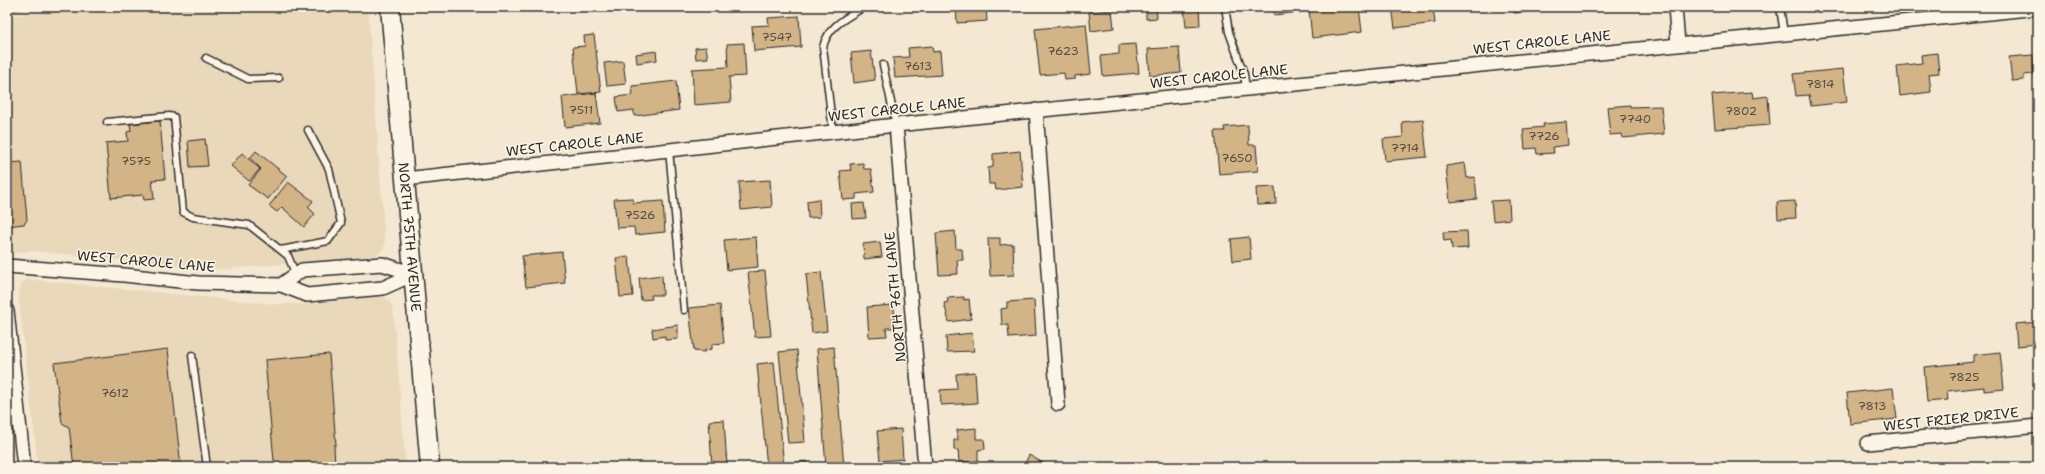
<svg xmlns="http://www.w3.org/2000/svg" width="2045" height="474" viewBox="0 0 2045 474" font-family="'Shantell Sans',sans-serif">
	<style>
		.built { fill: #ead8bb }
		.green { fill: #c9e49b; stroke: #7a8863 }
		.building { fill: #d3b486; stroke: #2b2b2b }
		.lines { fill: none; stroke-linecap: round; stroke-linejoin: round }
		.lane-casing { stroke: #2b2b2b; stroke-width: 9 }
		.street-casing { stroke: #2b2b2b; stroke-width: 16 }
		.secondary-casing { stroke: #2b2b2b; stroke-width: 21 }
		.lane { stroke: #fcf5e5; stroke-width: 6 }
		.street { stroke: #fcf5e5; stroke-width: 13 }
		.secondary { stroke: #fcf5e5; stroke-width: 18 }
		.labels { text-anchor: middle; stroke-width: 3; stroke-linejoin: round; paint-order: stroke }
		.number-label { font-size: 12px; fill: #554d42 }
		.street-label { font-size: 14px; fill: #2b2b2b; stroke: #fcf5e5 }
	</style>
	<rect width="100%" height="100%" fill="#f4e8d2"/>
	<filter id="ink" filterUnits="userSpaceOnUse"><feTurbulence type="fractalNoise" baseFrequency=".025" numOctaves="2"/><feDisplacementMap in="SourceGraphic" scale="8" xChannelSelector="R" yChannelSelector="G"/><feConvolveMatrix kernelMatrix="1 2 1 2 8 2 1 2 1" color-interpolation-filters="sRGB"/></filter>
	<g filter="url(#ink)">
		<path class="built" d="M86,7H368L385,243L383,250L376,255L360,257L226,269L191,268L63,254L31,251L7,253V16Z
			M26,279L274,304H308L382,296L388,300L393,308L406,467H38L19,302V293L21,284Z"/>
		<path class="green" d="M7,7H43L7,11Z"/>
		<path class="building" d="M956,7H986L987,21L957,23Z
			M1146,7H1156L1157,18L1146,19Z
			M1184,7H1199L1200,26L1186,27Z
			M1273,7H1308V11L1274,15Z
			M1329,7H1359L1362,32L1312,38L1309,9Z
			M1392,7H1433L1435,23L1395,28Z
			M1513,7H1535L1536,11L1514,13Z
			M1112,10L1114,28L1091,31L1089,12Z
			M799,16L801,47L754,51L752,26L769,25L768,18Z
			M1086,24L1091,74L1075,76V79L1065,80L1064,73L1040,75L1035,29Z
			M594,35L601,92L578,94L573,47L585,46L584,36Z
			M744,43L746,76L729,77L731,102L694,105L692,69L728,67L727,44Z
			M1136,44L1139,73L1103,76L1101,56L1119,54V45Z
			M932,46L933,52L940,51L942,75L895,78L893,58L909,57L908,48Z
			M706,47L708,58L696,59L695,48Z
			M1179,47L1181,73L1150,76L1148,49Z
			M656,51L657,60L637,63L636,54Z
			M871,51L875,80L854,83L851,53Z
			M1937,53L1939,73L1929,74L1931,92L1900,96L1897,66L1922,63L1921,55Z
			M2033,55L2034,74L2024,75V80L2012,81L2009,57Z
			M623,61L626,84L607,86L604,63Z
			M1843,69L1847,102L1811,106L1809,95L1796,96L1793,74Z
			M676,81L679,110L634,116V110L618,112L616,97L633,95L632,86Z
			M1752,92L1753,98L1768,96L1770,125L1715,129L1712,95Z
			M596,93L600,123L565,127L562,97Z
			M1630,105V107L1661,106L1664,134L1623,138L1622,134L1610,135L1607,107Z
			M1423,120L1427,157L1385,161L1383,139L1403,137L1402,122Z
			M160,121L165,179L152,180L154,199L144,200L143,195L111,198L106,143L128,141L127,132L131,131L130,124Z
			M1566,122L1568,145L1553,147L1554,153L1537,154L1536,148L1525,149L1523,129L1544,127L1543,124Z
			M1248,125L1249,145H1256L1258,171L1219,174L1215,131H1225L1224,127Z
			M205,139L208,166L190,167L188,141Z
			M256,151L287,176L268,199L248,185L261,169L250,158Z
			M1020,151L1023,187L996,190L995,184H989L988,168L993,167V154Z
			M242,153L260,169L249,181L231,166Z
			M22,162L27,220L24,224L7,226V163Z
			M863,163L864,169H871L874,192L856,194V199L843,200L840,171L851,170L850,164Z
			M1465,163L1467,178L1475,177L1477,199L1450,202L1446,166Z
			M770,180L772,207L741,210L739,182Z
			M288,182L313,201L308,207L315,214L304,227L282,207L277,212L269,206Z
			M1275,187L1276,204L1257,205L1256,188Z
			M632,198L633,203L663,201L665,232L635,235L634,227L617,228L614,199Z
			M819,199L820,217L808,218L807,201Z
			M1509,200L1510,219L1493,221L1491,201Z
			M1795,201L1796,218L1778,219L1777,202Z
			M864,203L866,218L853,219L852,204Z
			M955,231L956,249H962L963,260H957L958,274L939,275L936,233Z
			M1467,231L1468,248L1452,249L1451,240L1444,241L1443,232Z
			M756,237L758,267L727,270L724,240Z
			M1249,237L1251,259L1233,261L1231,239Z
			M988,238H1000V245L1013,244L1014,275L990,276Z
			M880,242L882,257L864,259L863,244Z
			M562,252L565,283L526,287L522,256Z
			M629,257L633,296L620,297L616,258Z
			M765,271L771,336L755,337L748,272Z
			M821,272L827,331L812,333L806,274Z
			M662,275L663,295H651L652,299L641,300L639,278Z
			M964,297V300L969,299L971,319L949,322L944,303L948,302L947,298Z
			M1034,300L1036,336L1009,338L1008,325H1002L1001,309L1007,308V302Z
			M720,305L724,343L712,344V349L705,350V352L694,351L689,308Z
			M894,305L895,328H886L887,336L869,337L867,307Z
			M2038,322V344L2017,346L2015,324Z
			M678,325V339L665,340V336L653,338L652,329Z
			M972,333L974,351L947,352L946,336Z
			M834,347L844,467H826L817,349Z
			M168,349L181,467H74L69,427L62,423L54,363Z
			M797,350L805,442L788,443L779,352Z
			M2000,352L2004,389L1984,391V387L1947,391L1948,400L1927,402L1924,367L1973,362V355Z
			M329,354L336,445H334L335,467H281L280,461H274L265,360Z
			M774,362L784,467H767L757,364Z
			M975,372L977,403L941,405L940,390L957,389L956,374Z
			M1893,388L1897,419L1850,424L1847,393Z
			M724,420L727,466L712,467L709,421Z
			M976,428V439H984L985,449L978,450V461L959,462L958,450H954V440H958L957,430Z
			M901,429L903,459L880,461L877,431Z
			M1029,455L1050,467H1023Z
			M807,461L808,467H790V463Z"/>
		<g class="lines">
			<g class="lane-casing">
				<path id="lane" d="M1225,7L1229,32L1244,74L1246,89
					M1780,7L1784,34
					M206,58L248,79L279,78
					M883,65L896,125
					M107,122L169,116L174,117L183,212L193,217L249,225L288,256L296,275
					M833,132L823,47C828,26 846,18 864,7
					M669,150L684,310
					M281,250L328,241L341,223L329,169L308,130
					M192,355L207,467"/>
			</g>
			<g class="street-casing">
				<path id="street" d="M1675,7L1678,44
					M1036,110L1058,404
					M896,125L925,467
					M405,179L896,125L2038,8
					M7,266L124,275L198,283L281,285L307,295L383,288L414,274
					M281,285L302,270L382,264L414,274
					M7,311L24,467
					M1868,443L2038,426"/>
			</g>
			<g class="secondary-casing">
				<g id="secondary">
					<path id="s1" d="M390,7L430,467"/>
				</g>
			</g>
			<use href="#lane" class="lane"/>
			<use href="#street" class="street"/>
			<use href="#secondary" class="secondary"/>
		</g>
	</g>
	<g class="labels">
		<g class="number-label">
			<text x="777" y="41">7547</text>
			<text x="1063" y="55">7623</text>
			<text x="918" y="70">7613</text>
			<text x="1820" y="88">7814</text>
			<text x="581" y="114">7511</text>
			<text x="1741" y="115">7802</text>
			<text x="1635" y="123">7740</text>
			<text x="1544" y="140">7726</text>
			<text x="1405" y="152">7714</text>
			<text x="1237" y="162">7650</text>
			<text x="136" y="165">7575</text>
			<text x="640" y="219">7526</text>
			<text x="1964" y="381">7825</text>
			<text x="115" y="397">7612</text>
			<text x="1872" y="410">7813</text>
		</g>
		<g class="street-label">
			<text transform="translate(1542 42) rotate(-6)" y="5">WEST CAROLE LANE</text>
			<text transform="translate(1219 76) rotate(-6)" y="5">WEST CAROLE LANE</text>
			<text transform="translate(897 109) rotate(-6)" y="5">WEST CAROLE LANE</text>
			<text transform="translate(575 144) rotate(-6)" y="5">WEST CAROLE LANE</text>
			<text dy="5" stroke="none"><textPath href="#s1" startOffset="231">NORTH 75TH AVENUE</textPath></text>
			<text transform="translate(146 261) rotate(5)" y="5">WEST CAROLE LANE</text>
			<text transform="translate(895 297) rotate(-95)" y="5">NORTH 76TH LANE</text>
			<text transform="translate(1951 419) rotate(-6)" y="5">WEST FRIER DRIVE</text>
		</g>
	</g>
	<rect width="2045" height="474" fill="none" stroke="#fcf5e5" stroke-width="24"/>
	<rect x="12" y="12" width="2021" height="450" fill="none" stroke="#2b2b2b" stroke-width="1.5" filter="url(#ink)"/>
</svg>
